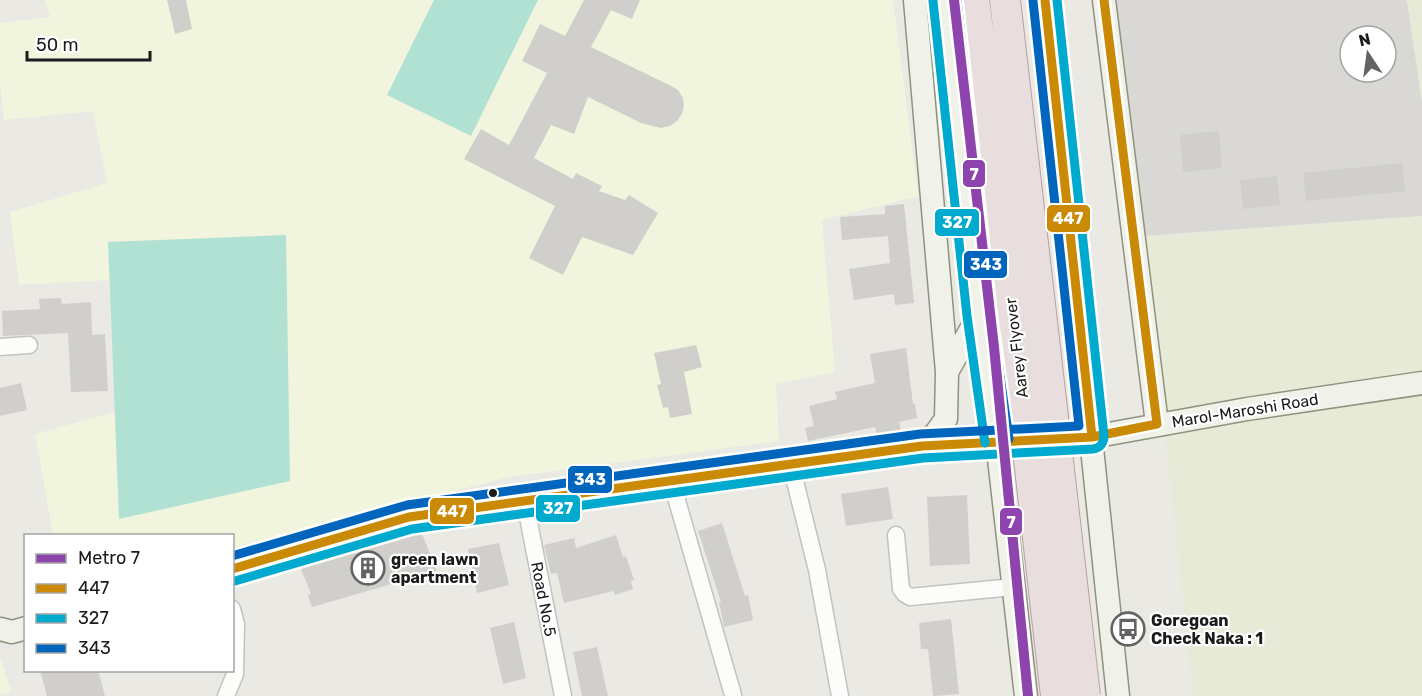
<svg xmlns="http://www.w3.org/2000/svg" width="1422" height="696" viewBox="0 0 1422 696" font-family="Rubik,sans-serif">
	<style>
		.residential { fill: #d9d8d5; fill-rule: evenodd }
		.education { fill: #f2f5de }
		.farmland { fill: #e7ead7 }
		.pitch { fill: #b0e1d3 }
		.building { fill: #d1cfcb }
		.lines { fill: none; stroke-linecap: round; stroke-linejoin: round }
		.street-casing { stroke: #c2c2c0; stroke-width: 19 }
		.secondary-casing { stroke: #8e937d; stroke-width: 25 }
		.street { stroke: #fcfcfb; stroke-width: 16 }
		.secondary { stroke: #f0f2e9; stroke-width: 22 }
		.highway-bridge-casing { stroke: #bd9ea1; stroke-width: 32; stroke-linecap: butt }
		.highway-bridge { stroke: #e8dedd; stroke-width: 30 }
		.bus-1-casing { stroke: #fff; stroke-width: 14 }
		.bus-2-casing { stroke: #fff; stroke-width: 14 }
		.bus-3-casing { stroke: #fff; stroke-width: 14 }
		.bus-1 { stroke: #cb8a05; stroke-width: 9 }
		.bus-2 { stroke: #00a9ce; stroke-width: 9 }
		.bus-3 { stroke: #0065bd; stroke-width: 9 }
		.metro-1-casing { stroke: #fff; stroke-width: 15 }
		.metro-1 { stroke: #8e44ad; stroke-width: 10 }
		.bus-dot { fill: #1b1b1b; stroke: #fff; stroke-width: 2 }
		.labels { text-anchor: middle; stroke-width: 4.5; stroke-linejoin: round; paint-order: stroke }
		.street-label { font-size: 16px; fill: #1b1b1b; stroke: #fff }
		.poi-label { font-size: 16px; font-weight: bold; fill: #1b1b1b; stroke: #fff; text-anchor: start }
		.line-badge { stroke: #fff; stroke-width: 2 }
		.badge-label { font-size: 16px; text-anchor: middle; font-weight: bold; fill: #fff }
	</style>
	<rect width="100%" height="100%" fill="#eae9e4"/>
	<path class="residential" d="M1113,0H1407L1422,102V216L1144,236ZM1350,36H1386V72H1350Z"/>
	<path class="education" d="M45,0H893L918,196L822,220L835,372L776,384L779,441L509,477L233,547L232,536L53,535L35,434L115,412L109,280L19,285L10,212L107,183L93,111L4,120L0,84V23L50,17Z
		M0,656L11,691L0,694Z"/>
	<path class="farmland" d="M1407,0H1422V101Z
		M1422,216V696H1193L1144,237Z"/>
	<path class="pitch" d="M434,0H538L471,136L387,95Z
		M286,235L290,481L119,519L108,242Z"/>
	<path class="building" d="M167,0H186L192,29L175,34Z
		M584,0H640L632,19L611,10L591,47L671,86L678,90L683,98L684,106L682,114L677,121L670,126L661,128L641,123L588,97L574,134L551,125L534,158L573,179L576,173L602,186L599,191L625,200L629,195L658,213L633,255L582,237L563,275L529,258L555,206L464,159L481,129L509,145L547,73L522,61L540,24L565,36Z
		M1219,131L1222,168L1183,172L1180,135Z
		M1402,163L1405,191L1306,201L1303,173Z
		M1277,176L1280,205L1243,209L1240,180Z
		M904,204L914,303L895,305L894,294L854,300L849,269L890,263L888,236L842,240L840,217L885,214V206Z
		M61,298L62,304L91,302L92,335L105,334L108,391L71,392L68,333L3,336L2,311L40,309L39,299Z
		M696,345L702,367L684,372L692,414L670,418L668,407L663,408L657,385L661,384L654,353Z
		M906,348L913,404H915L917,418L899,422L902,435L877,439L875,427L808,441L805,428L814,426L809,406L837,399L835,392L875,383L870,354Z
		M21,383L27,410L0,416V388Z
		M888,487L893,519L846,526L841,494Z
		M967,495L970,564L930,566L927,497Z
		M722,523L745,596L748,595L753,620L724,627L719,602H721L698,531Z
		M420,529L437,571L312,607L308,595L311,594L299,564Z
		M616,535L623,557L626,556L634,580L631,581L633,589L615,595L614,591L564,603L557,573L551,574L544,545L574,538L576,548Z
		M499,543L509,585L477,593L468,549Z
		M951,619L959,694L933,696L928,649H921L919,623Z
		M514,622L526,678L503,684L490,628Z
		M597,647L608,696H582L573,652Z
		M40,670H98L105,696H47Z"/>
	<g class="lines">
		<g class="street-casing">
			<path id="street" d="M0,347L29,345
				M791,465L817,570L840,696
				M671,480L733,695
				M525,502L563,696
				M896,535L901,589L905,594L910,597L1013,587
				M226,696L235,674L236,624L232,609"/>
		</g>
		<g class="secondary-casing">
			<path id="secondary" d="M915,0L947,372L946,419L936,433L922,446
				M945,0L979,315L997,441L1026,696
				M1045,0L1118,696
				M1104,0L1157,424
				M947,372L979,315
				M232,569L409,517L922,446L1092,437L1247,409L1422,383
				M0,629L12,632L26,628"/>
		</g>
		<use href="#street" class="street"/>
		<use href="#secondary" class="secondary"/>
		<g class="highway-bridge-casing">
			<path id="highway-bridge" d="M974,0L990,118L1056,696
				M1005,0L1085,696"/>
		</g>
		<use href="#highway-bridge" class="highway-bridge"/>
		<g class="bus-1-casing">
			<path id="bus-1" d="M1045,0L1092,437
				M232,569L409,517L922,446L1092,437L1157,424L1104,0"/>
		</g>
		<g class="bus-2-casing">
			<path id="bus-2" d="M933,1L967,316L985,443
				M235,581L412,529L923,458L1093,449C1100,448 1104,443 1104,436L1057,0"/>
		</g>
		<g class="bus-3-casing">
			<path id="bus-3" d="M957,0L991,314L1009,439
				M232,556L407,505L920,434L1079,426L1033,1"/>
		</g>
		<use href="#bus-1" class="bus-1"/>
		<use href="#bus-2" class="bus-2"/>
		<use href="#bus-3" class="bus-3"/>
		<g class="metro-1-casing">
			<path id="metro-1" d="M954,0L994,347L1028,696"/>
		</g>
		<use href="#metro-1" class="metro-1"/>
	</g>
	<defs>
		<g id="building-ring" transform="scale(1.725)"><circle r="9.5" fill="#fff" stroke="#636361" stroke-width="1.5"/><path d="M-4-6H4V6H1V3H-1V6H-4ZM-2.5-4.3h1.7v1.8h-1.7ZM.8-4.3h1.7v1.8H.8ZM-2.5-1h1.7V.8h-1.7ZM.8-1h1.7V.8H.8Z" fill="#636361"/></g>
		<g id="bus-ring" transform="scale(1.725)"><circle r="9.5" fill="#fff" stroke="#636361" stroke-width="1.5"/><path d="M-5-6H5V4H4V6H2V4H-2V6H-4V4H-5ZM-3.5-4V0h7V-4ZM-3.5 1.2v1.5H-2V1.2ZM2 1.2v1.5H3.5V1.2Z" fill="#636361"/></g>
	</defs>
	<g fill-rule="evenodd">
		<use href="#building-ring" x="368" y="568"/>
		<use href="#bus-ring" x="1128" y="629"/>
	</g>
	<circle class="bus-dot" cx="493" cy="493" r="5"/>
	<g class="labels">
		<g class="street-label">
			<text transform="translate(1016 348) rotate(-97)" y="6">Aarey Flyover</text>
			<text transform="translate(1245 410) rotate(-9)" y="6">Marol-Maroshi Road</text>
			<text transform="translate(544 599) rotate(79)" y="6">Road No.5</text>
		</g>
		<g class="poi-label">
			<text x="391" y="565">green lawn<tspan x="391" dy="18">apartment</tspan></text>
			<text x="1151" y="626">Goregoan<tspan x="1151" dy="18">Check Naka : 1</tspan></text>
		</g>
	</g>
	<g class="line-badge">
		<rect x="962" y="159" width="24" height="29" rx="6" fill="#8e44ad"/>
		<rect x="1046" y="204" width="45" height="29" rx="6" fill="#cb8a05"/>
		<rect x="934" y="208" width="46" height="29" rx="6" fill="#00a9ce"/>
		<rect x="963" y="250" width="45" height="29" rx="6" fill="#0065bd"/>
		<rect x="567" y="465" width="46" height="29" rx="6" fill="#0065bd"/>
		<rect x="535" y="494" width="46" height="29" rx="6" fill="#00a9ce"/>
		<rect x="429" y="497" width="46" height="28" rx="6" fill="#cb8a05"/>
		<rect x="999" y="507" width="24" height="29" rx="6" fill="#8e44ad"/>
	</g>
	<g class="badge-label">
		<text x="974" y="180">7</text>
		<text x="1068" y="224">447</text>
		<text x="957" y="228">327</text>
		<text x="986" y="270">343</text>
		<text x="590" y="485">343</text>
		<text x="558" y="514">327</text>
		<text x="452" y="517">447</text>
		<text x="1011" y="528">7</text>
	</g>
	<rect x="24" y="534" width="210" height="138" fill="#ffffff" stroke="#a4a4a4" stroke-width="1.5"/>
	<rect x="36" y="554" width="30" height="9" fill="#8e44ad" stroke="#a4a4a4" stroke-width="1.5"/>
	<text x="78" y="564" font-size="18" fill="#1b1b1b">Metro 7</text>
	<rect x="36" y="584" width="30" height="9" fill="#cb8a05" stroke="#a4a4a4" stroke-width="1.5"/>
	<text x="78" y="594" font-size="18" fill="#1b1b1b">447</text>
	<rect x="36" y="614" width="30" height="9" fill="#00a9ce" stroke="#a4a4a4" stroke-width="1.5"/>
	<text x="78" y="624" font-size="18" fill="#1b1b1b">327</text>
	<rect x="36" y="644" width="30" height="9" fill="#0065bd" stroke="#a4a4a4" stroke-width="1.5"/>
	<text x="78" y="654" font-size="18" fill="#1b1b1b">343</text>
	<g transform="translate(1368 54) rotate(347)"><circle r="28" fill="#ffffff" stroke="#a4a4a4" stroke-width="1.5"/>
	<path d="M0-4.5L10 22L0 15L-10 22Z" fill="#636361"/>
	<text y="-9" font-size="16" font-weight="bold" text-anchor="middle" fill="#1b1b1b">N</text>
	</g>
	<path d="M27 51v9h123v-9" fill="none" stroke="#1b1b1b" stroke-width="3"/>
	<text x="36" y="51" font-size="18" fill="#1b1b1b" stroke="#ffffff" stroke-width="4.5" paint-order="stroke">50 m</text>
</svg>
